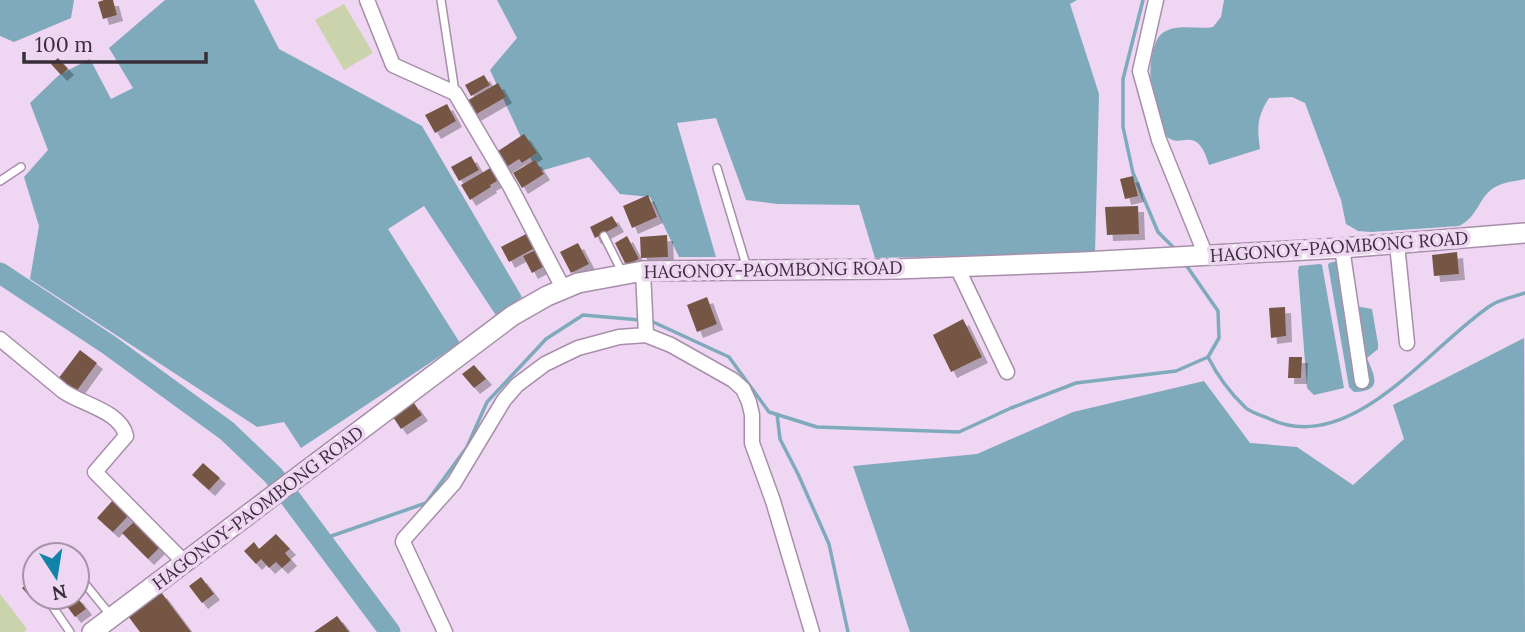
<svg xmlns="http://www.w3.org/2000/svg" width="1525" height="632" viewBox="0 0 1525 632" font-family="Lora,serif">
	<style>
		.green { fill: #cbd3ac }
		.water { fill: #7faabc }
		.lines { fill: none; stroke-linecap: round; stroke-linejoin: round }
		.stream { stroke: #7faabc; stroke-width: 3.5 }
		.river { stroke: #7faabc; stroke-width: 21 }
		.building { fill: #755645; filter: url(#shadow) }
		.lane-casing { stroke: #a78faa; stroke-width: 10 }
		.street-casing { stroke: #a78faa; stroke-width: 17 }
		.secondary-casing { stroke: #a78faa; stroke-width: 22 }
		.lane { stroke: #fff; stroke-width: 7 }
		.street { stroke: #fff; stroke-width: 14 }
		.secondary { stroke: #fff; stroke-width: 19 }
		.labels { text-anchor: middle; stroke-width: 7; stroke-linejoin: round; paint-order: stroke }
		.street-label { font-size: 18px; fill: #382e39; stroke: #efd6f3 }
	</style>
	<defs>
		<filter id="shadow"><feDropShadow dx="6" dy="6" stdDeviation="0" flood-color="#0004"/></filter>
	</defs>
	<rect width="100%" height="100%" fill="#efd6f3"/>
	<path class="green" d="M344,4L373,53L344,70L315,20Z
		M0,594L27,629L24,632H0Z"/>
	<path class="water" d="M0,0H74L71,18L14,42L0,36Z
		M165,0H254L279,49L422,126L522,297L497,317L424,206L388,229L460,343L301,448L284,422L257,427L30,279L39,226L24,177L48,150L30,103L59,75L90,59L111,99L133,88L109,48Z
		M497,0H1077L1070,4L1099,94L1095,253L875,258L859,205L777,204L746,200L716,118L677,123L716,257H679L650,197L620,194L589,157L537,172L490,70L517,38Z
		M1224,0H1525V179C1516,181 1505,182 1497,186C1478,195 1480,216 1459,226L1371,232L1358,231L1346,224L1341,200L1305,103L1292,97L1269,98C1257,117 1257,127 1260,149L1209,165C1196,121 1181,152 1165,135C1150,118 1142,46 1164,32C1179,23 1197,30 1213,27L1221,17Z
		M1341,260L1355,306L1372,309L1378,344V349L1367,358C1375,377 1383,391 1354,392L1349,387L1328,265L1329,263Z
		M1320,264L1322,265L1344,388L1314,395L1307,388L1298,271L1299,266Z
		M1524,338L1525,632H910L853,466L977,454L1073,412L1204,381L1250,443L1297,447L1353,485L1404,439L1393,405Z"/>
	<g class="lines">
		<path class="stream" d="M1143,0L1123,79V127L1133,173L1158,232L1176,250
			M651,321L729,357L769,412L817,427L959,432L1011,408L1076,383L1176,371L1208,357L1219,338L1218,311L1186,265
			M1208,357C1217,375 1231,394 1246,408C1252,413 1263,416 1270,419C1351,457 1430,346 1490,306C1500,299 1514,297 1525,293
			M777,414L780,439L798,474L829,544L848,632
			M320,540L426,503L467,447L487,402L546,339L583,315L640,320"/>
		<path class="river" d="M0,273L109,345L227,431L273,475L390,632"/>
	</g>
	<path class="building" d="M104,0H113L117,15L103,19L98,2Z
		M58,58L68,69L61,75L51,64Z
		M484,75L490,85L471,96L465,85Z
		M498,83L506,97L473,116L465,102Z
		M447,104L456,121L435,133L425,115Z
		M524,134L537,153L522,163L519,159L505,168L495,153Z
		M471,156L479,170L459,181L451,167Z
		M535,160L544,174L522,188L513,173Z
		M492,167L499,180L490,185L491,187L470,200L461,185Z
		M1133,176L1138,196L1125,199L1120,179Z
		M648,195L657,217L632,228L623,206Z
		M1138,206L1139,234L1107,235L1105,207Z
		M612,216L618,226L595,238L590,227Z
		M528,233L535,248L509,262L501,247Z
		M667,235L668,257L641,258L640,237Z
		M627,236L639,259L626,265L615,243Z
		M578,243L589,264L571,273L560,252Z
		M536,250L545,266L532,273L523,256Z
		M1457,252L1459,274L1434,276L1432,255Z
		M707,297L717,324L697,332L687,305Z
		M1285,307L1286,336L1271,338L1269,308Z
		M963,319L982,357L951,372L933,335Z
		M80,350L97,363L76,392L58,379Z
		M1289,357H1302L1301,378H1288Z
		M474,365L486,379L474,388L462,374Z
		M414,403L422,415L401,429L393,417Z
		M203,463L220,478L209,490L192,475Z
		M113,500L129,515L113,532L97,518Z
		M136,520L161,546L148,559L122,533Z
		M276,534L290,549L285,553L291,560L282,568L276,562L269,568L261,559L256,564L244,551L254,542L259,549Z
		M201,577L214,594L202,603L189,586Z
		M35,578V597L32,599L22,588Z
		M161,592L191,632H140L128,616Z
		M60,597H77L86,609L75,617Z
		M337,616L349,632H314Z"/>
	<g class="lines">
		<g class="lane-casing">
			<path id="lane" d="M441,0L455,92
				M717,168L747,268
				M0,181L21,167
				M604,236L623,274
				M77,574L112,617
				M46,597L70,632"/>
		</g>
		<g class="street-casing">
			<path id="street" d="M367,0L393,65L455,93L511,188L563,288
				M1156,0L1140,71L1159,140L1206,256
				M1397,244L1407,343
				M1342,248L1362,381
				M957,267L1007,372
				M643,271L646,335
				M0,339L63,391C81,404 121,411 126,436L95,472L185,563
				M445,632L403,542L404,539L454,483L504,400L517,385L545,364L578,348L619,337L646,335L671,345L733,380L743,389L749,402L752,415V443L773,501L812,632"/>
		</g>
		<g class="secondary-casing">
			<path id="secondary" d="M92,632L512,316L547,296L578,283L643,271L896,269L1083,262L1342,248L1525,233"/>
		</g>
		<use href="#lane" class="lane"/>
		<use href="#street" class="street"/>
		<use href="#secondary" class="secondary"/>
	</g>
	<g class="labels">
		<g class="street-label">
			<text transform="translate(1339 247) rotate(-4)" y="6">HAGONOY-PAOMBONG ROAD</text>
			<text transform="translate(773 270) rotate(-1)" y="6">HAGONOY-PAOMBONG ROAD</text>
			<text transform="translate(258 508) rotate(-37)" y="6">HAGONOY-PAOMBONG ROAD</text>
		</g>
	</g>
	<g transform="translate(56 576) rotate(168)"><circle r="33" fill="#efd6f3" stroke="#a693a9" stroke-width="2"/>
	<path d="M0-5L12 26L0 18L-12 26Z" fill="#0f83a9"/>
	<text y="-10" font-size="19" font-weight="bold" text-anchor="middle" fill="#382e39">N</text>
	</g>
	<path d="M24 52v10h182v-10" fill="none" stroke="#382e39" stroke-width="3.5"/>
	<text x="35" y="52" font-size="21" fill="#382e39" stroke="#efd6f3" stroke-width="5" paint-order="stroke">100 m</text>
</svg>
